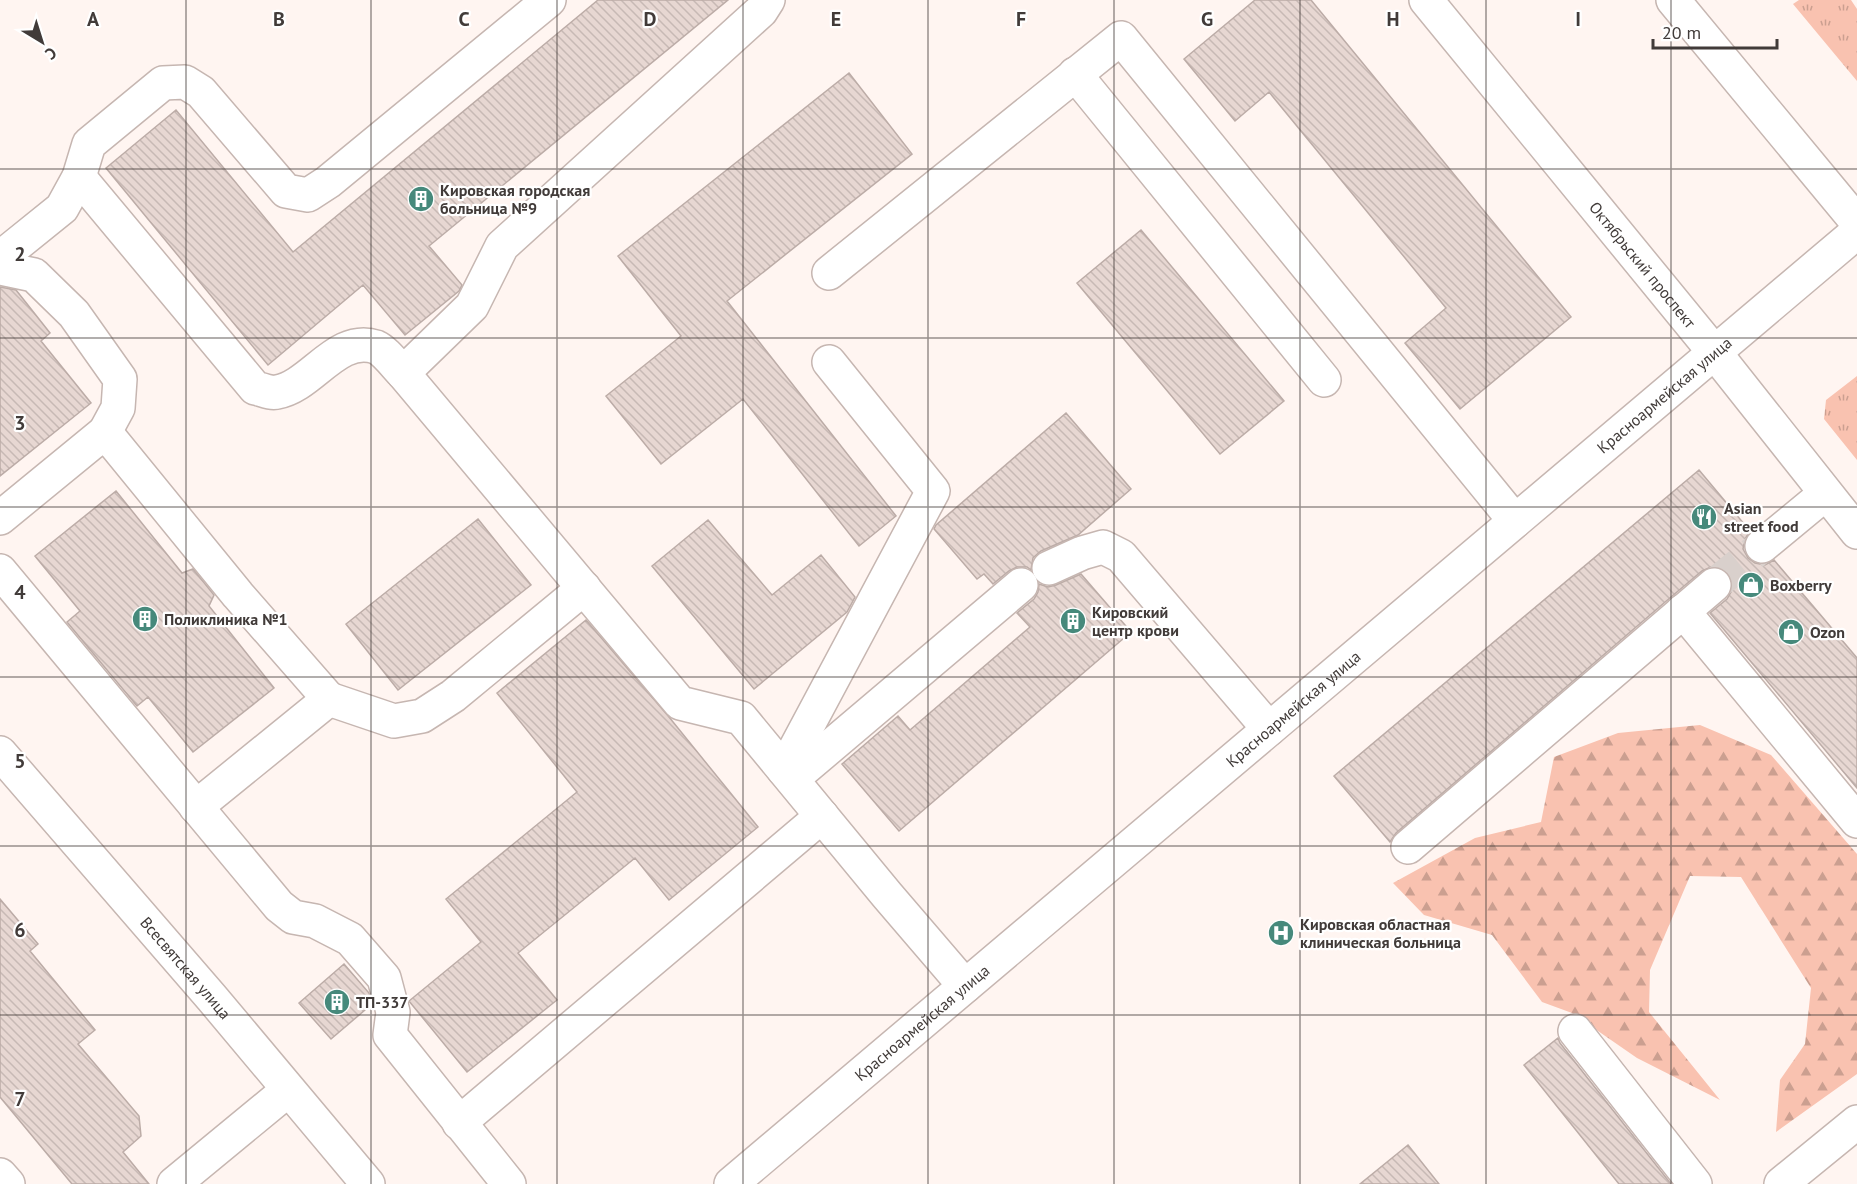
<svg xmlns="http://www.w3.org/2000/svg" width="1857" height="1184" viewBox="0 0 1857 1184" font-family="'PT Sans',sans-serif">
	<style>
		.grass { fill: url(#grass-tufts) }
		.forest { fill: url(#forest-firs) }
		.building { fill: url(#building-back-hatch); stroke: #bcaca7; stroke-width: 1.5 }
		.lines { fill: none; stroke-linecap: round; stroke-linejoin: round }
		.minor-tunnel { stroke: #d9d0cc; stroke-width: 33; stroke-dasharray: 33 16; stroke-linecap: butt }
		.minor-casing { stroke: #c6b6b1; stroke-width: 36 }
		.major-casing { stroke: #c6b6b1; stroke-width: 36 }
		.minor { stroke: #fff; stroke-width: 33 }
		.major { stroke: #fff; stroke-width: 33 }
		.grid { fill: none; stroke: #413b39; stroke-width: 1.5; stroke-opacity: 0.55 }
		.labels { text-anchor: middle; stroke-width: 4.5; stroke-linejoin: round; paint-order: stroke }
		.poi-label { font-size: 16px; font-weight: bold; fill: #413b39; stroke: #fff; text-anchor: start }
		.street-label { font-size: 16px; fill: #413b39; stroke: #fff }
		.grid-label { font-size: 20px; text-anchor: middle; font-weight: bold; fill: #413b39; stroke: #fff; stroke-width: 4.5; stroke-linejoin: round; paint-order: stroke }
	</style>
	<defs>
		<pattern id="grass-tufts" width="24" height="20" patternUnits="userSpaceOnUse" patternTransform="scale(1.5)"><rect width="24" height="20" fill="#f9c2b0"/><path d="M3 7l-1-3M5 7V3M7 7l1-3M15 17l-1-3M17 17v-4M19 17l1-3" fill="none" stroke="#cb9f90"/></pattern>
		<pattern id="forest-firs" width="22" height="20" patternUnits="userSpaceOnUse" patternTransform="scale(1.5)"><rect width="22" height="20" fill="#f9c2b0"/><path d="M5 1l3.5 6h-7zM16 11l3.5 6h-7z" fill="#cb9f90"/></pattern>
		<pattern id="building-back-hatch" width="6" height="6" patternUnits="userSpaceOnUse" patternTransform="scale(1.5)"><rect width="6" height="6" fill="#e7d7d2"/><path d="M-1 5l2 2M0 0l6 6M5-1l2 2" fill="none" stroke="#c7b9b5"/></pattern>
	</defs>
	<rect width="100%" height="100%" fill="#fff5f1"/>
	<path class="grass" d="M1799,0H1851L1857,9V81L1793,4Z
		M1857,376V460L1824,419L1826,400Z"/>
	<path class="forest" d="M1700,725L1771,755L1857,854V1074L1776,1132L1780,1080L1805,1044L1811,988L1741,877L1690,876L1650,970L1649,1012L1720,1100L1637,1058L1572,1013L1542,1002L1492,935L1424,915L1393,883L1475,838L1541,822L1554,757L1618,733Z"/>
	<path class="building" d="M598,0H728L429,246L462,285L459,291L405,335L363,285L268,365L106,168L176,110L293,252Z
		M1255,0H1311L1571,317L1460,409L1405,343L1446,308L1269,92L1235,121L1184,59Z
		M849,73L912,154L727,301L896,516L859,546L743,399L661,464L606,396L681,336L618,256Z
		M1141,230L1284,401L1220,454L1077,283Z
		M0,287L16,290L50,333L41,341L91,403L0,476Z
		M1066,413L1131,489L1078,535L1041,551L1033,558L1031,570L1027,567H1017L1009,571L993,584L984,574L977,579L934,529L936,525Z
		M1699,470L1750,531L1745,539L1743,549L1748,558L1755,563L1765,565L1774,560L1857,658V788L1710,613L1727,599L1731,592L1732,582L1728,572L1720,567H1711L1702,571L1671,597L1396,833L1390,842L1334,776Z
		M116,491L182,573L193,569L214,595L209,606L274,688L193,752L148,697L137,706L67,622L80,611L35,556Z
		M478,519L531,585L398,690L346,624Z
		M708,520L772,595L821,555L855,597L847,612L754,689L652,566Z
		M1081,574L1131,632L899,831L842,764L898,716L910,730L1030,627L1017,613L1034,599L1038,592L1039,584L1048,587L1056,585Z
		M586,620L669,717L758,827L669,900L635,858L518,953L557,1000L467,1072L409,1001L481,942L446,899L577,792L497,693Z
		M0,899L38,944L30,951L95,1030L78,1044L139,1116L141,1136L123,1152L149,1184H72L0,1097Z
		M344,964L369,993L372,1004L331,1039L299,1003Z
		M1558,1038L1560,1043L1671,1184H1619L1524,1065Z
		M1408,1145L1439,1184H1360Z"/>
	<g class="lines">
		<path class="minor-tunnel" d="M1714,585L1762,546"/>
		<g class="minor-casing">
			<g id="minor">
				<path d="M768,0L761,11L502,246L472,306L403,373L680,703L741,718L887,895L965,986"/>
				<path d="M1075,74L1324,380"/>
				<path d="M79,177L255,388C261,389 271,394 277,392C312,386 337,334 376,347C385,351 396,366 403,373"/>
				<path d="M0,258L62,208L79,177L89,144L163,83L185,82L201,92L286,191L308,195L328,182L549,0"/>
				<path d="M0,268L34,275L74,314L120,379L118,408L105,432"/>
				<path d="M829,273L1121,38L1515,521"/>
				<path d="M0,518L105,432L238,595L329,699L196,807"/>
				<path d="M1762,546L1825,494"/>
				<path d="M1049,568L1082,553L1103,547L1121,556L1269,729"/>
				<path d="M0,571L279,906L293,917L315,921L350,939L384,978L393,1012L390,1035L509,1184"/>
				<path d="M1683,611L1857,821"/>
				<path d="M329,699L394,721L422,716L453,696L584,588"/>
				<path id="s1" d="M0,753L212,998L368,1184"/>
				<path d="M784,770L933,491L829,362"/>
				<path d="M792,779L1021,585"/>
				<path d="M1408,847L1714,585"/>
				<path d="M1575,1031L1695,1184"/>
				<path d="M459,1123L822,816"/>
				<path d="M0,1175L8,1184"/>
				<path d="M174,1184L288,1090"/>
				<path id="s2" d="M731,1184L1857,232"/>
				<path d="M1781,1184L1857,1122"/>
			</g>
		</g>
		<g class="major-casing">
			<g id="major">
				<path id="s3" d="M1426,0L1715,353L1857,532"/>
				<path d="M1673,0L1857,222"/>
			</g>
		</g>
		<use href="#minor" class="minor"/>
		<use href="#major" class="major"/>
	</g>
	<path class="grid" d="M186,0V1184M371,0V1184M557,0V1184M743,0V1184M928,0V1184M1114,0V1184M1300,0V1184M1486,0V1184M1671,0V1184M0,169H1857M0,338H1857M0,507H1857M0,677H1857M0,846H1857M0,1015H1857"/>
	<defs>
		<g id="building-disc" transform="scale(1.35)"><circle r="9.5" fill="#46897b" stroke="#fff"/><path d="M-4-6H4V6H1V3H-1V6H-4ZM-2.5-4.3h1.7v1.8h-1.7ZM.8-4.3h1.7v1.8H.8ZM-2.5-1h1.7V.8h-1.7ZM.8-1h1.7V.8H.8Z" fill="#fff"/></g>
		<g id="restaurant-disc" transform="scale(1.35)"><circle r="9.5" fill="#46897b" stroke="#fff"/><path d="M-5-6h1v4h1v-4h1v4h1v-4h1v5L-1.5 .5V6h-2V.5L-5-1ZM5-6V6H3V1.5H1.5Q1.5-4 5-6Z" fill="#fff"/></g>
		<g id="shop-disc" transform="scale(1.35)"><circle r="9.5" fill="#46897b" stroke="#fff"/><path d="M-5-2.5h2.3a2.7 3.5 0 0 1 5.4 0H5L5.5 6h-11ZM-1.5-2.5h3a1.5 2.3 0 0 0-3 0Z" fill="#fff"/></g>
		<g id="hospital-disc" transform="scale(1.35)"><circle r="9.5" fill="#46897b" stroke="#fff"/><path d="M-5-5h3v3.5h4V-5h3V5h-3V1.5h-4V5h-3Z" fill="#fff"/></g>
	</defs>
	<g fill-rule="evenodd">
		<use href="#building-disc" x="421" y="199"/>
		<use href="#restaurant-disc" x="1704" y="517"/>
		<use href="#shop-disc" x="1751" y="585"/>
		<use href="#building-disc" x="145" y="619"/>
		<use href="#building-disc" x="1073" y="621"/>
		<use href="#shop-disc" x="1791" y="632"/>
		<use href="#hospital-disc" x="1281" y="933"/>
		<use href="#building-disc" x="337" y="1002"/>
	</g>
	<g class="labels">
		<g class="poi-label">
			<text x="440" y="196">Кировская городская<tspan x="440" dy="18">больница №9</tspan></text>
			<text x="1724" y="514">Asian<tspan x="1724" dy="18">street food</tspan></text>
			<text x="1770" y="591">Boxberry</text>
			<text x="1092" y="618">Кировский<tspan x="1092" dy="18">центр крови</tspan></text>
			<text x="164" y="625">Поликлиника №1</text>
			<text x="1810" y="638">Ozon</text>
			<text x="1300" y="930">Кировская областная<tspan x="1300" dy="18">клиническая больница</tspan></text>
			<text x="356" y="1008">ТП-337</text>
		</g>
		<g class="street-label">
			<text dy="6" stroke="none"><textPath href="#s3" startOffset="342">Октябрьский проспект</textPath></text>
			<text dy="6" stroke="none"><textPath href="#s2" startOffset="1222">Красноармейская улица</textPath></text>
			<text dy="6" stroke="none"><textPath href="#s2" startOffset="736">Красноармейская улица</textPath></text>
			<text dy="6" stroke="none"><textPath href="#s1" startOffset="284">Всесвятская улица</textPath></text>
			<text dy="6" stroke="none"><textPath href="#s2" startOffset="250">Красноармейская улица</textPath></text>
		</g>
	</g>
	<g class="grid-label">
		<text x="93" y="26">A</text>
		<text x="279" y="26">B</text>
		<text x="464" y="26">C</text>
		<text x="650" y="26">D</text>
		<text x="836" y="26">E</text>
		<text x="1021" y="26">F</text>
		<text x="1207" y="26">G</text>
		<text x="1393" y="26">H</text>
		<text x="1578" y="26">I</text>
		<text x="20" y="261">2</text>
		<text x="20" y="430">3</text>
		<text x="20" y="599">4</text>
		<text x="20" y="768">5</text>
		<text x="20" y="937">6</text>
		<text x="20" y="1106">7</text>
	</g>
	<g transform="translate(42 42) rotate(142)" stroke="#ffffff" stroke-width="4.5" paint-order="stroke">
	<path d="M0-4.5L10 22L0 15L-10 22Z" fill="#413b39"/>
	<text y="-9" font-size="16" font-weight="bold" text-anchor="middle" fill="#413b39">С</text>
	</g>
	<path d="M1653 39v9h124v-9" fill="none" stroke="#413b39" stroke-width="3"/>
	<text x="1662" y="39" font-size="18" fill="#413b39" stroke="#ffffff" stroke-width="4.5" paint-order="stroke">20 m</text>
</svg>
